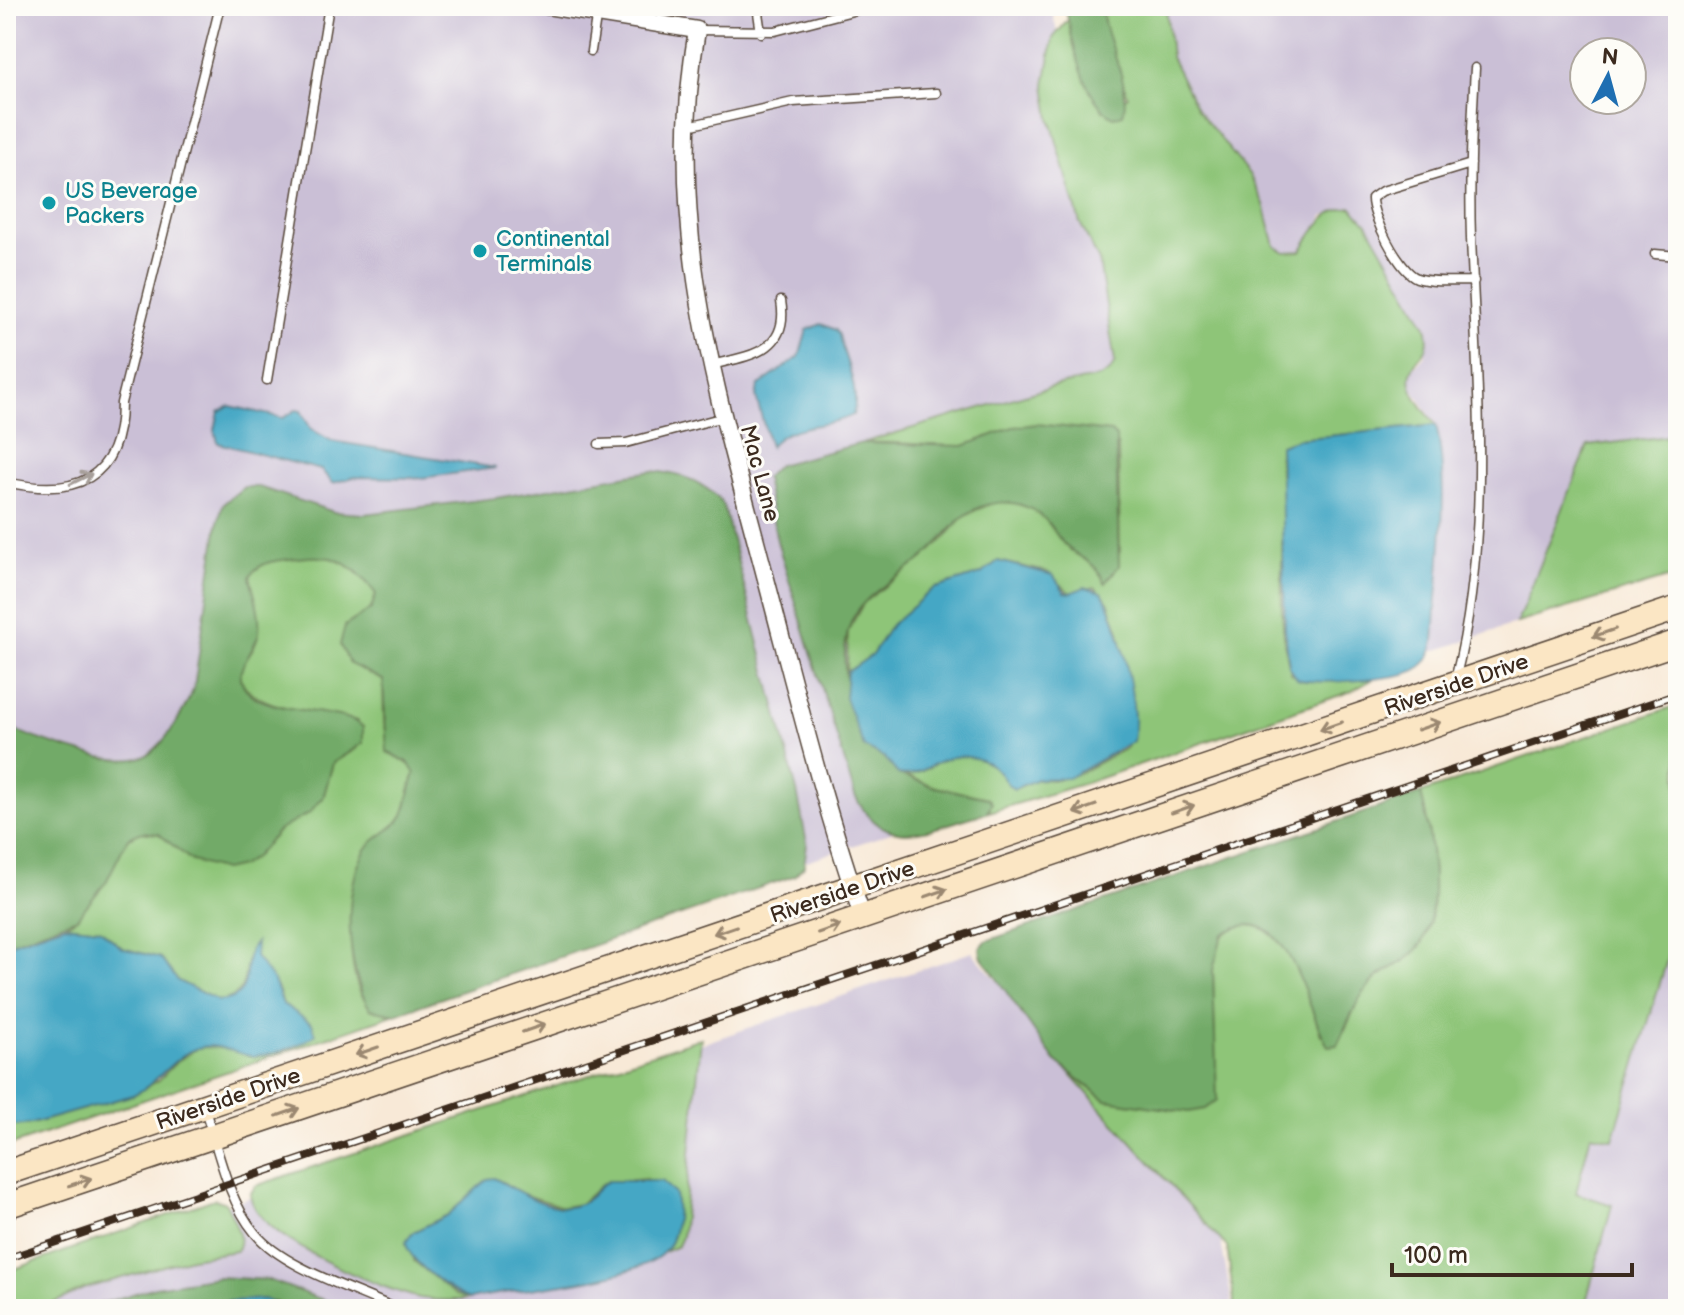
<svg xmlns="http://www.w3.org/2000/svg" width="1684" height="1315" viewBox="0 0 1684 1315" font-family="'Balsamiq Sans',sans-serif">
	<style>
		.industrial { fill: #cabfd6; fill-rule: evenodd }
		.green { fill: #8ec578; stroke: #64784b; stroke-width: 2 }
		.forest { fill: #72aa68; stroke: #566a43; stroke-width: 2 }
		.water { fill: #45a7c5; stroke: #406872; stroke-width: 2 }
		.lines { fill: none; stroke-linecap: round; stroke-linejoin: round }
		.service-casing { stroke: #57473a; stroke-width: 11 }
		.minor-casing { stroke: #57473a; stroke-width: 19 }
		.secondary-casing { stroke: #57473a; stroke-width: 27 }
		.service { stroke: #fff; stroke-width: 8 }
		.minor { stroke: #fff; stroke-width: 16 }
		.secondary { stroke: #fbe6c4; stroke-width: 24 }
		.rail-casing { stroke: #3b2a1e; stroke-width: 8 }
		.rail { stroke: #fdfcf7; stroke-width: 5; stroke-dasharray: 15; stroke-linecap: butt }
		.oneway { stroke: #a79f9a }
		.oneway2 { stroke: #9b8871 }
		.culture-dot { fill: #0f9aa8; stroke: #fdfcf7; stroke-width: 3 }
		.labels { text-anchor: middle; stroke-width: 6; stroke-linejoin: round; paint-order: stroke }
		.culture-label { font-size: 22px; fill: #0d838f; stroke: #fdfcf7; text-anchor: start }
		.street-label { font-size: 22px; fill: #3b2a1e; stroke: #fdfcf7 }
	</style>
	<rect width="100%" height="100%" fill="#fdfcf7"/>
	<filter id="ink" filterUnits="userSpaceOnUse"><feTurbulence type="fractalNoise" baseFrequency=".0125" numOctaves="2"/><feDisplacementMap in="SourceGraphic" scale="16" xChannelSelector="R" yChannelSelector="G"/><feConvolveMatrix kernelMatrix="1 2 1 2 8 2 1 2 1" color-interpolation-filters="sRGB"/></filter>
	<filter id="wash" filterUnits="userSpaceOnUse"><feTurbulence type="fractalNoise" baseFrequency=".006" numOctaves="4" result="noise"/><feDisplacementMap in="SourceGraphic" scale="32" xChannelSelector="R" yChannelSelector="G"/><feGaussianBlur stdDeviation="1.8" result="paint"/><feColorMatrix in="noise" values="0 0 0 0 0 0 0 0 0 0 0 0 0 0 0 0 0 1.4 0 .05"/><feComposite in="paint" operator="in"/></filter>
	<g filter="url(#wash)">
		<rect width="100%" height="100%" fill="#f8e9d7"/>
		<path class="industrial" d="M6,6H1051L1218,724L6,1128Z
			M1166,6H1678V334L1669,436L1588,447L1517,623L1432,652L1441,455L1436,425L1410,384L1411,371L1426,354V326L1367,223L1352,207L1324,215L1301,251L1285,252L1275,246L1264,204L1249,174L1197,109L1171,57ZM1584,52H1632V100H1584Z
			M1678,923V1309H1584L1612,1205L1576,1193L1591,1134L1613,1139Z
			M972,952L1220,1236L1233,1309H6V1280Z"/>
		<path class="green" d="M1102,6H1166L1171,57L1197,109L1249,174L1264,204L1275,246L1285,252L1301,251C1316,229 1324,208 1352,207L1367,223L1426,326C1433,357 1418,350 1411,373C1406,390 1426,412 1436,425L1298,439L1280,445C1276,460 1282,478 1282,494C1285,552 1275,617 1291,673L1304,681L1375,678L1352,691L1089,782L986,813L990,809L988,798L935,787L905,775C937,774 941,741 988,763C1001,769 1003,783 1015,789L1037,779L1057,780L1080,773L1126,748L1135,728L1119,631L1108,601L1095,587L1070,593L1047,572L998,561L981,574L933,589L891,625L872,655L847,672L848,631L864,602L904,572L946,537L960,520L976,510L996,502H1012L1037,511L1052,525L1063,543L1098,567L1120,552L1118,445C1053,407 1026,443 962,446C928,447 895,440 862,443L1055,386L1100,377L1110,371L1115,362L1099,261L1080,223L1050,118L1045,85L1053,38L1068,20L1077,57L1103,111L1128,96L1106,38Z
			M1678,334V575L1517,623L1588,446L1669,436Z
			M315,554C343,559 359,571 376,594L371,609L345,626L362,670L383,680L384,725L401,759L414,768L415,774C409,787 409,803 403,815C393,834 370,837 359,866C349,892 346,976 364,998C374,1009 382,1013 396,1014L6,1147V1127L31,1124L133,1095L159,1080L176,1062L199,1047L229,1048L245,1054L312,1025L283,1004L278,989L255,957V944C238,965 256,997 218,1001L178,981L160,958L122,948L100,929L65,925L77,918L128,838L142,832L159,834L174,845L256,856L278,831L308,813L323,798L333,763L356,749L358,721C333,713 235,710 241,671C242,660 252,653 255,644C262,619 255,600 250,576C261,558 296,556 315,554Z
			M1678,705V923L1613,1139L1591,1134L1576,1193L1612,1205L1584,1309H1235L1227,1247L1071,1075L1106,1100H1216L1213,970C1216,951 1218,931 1239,926C1286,914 1310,1002 1321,1035L1345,1030C1353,1012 1361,991 1377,978C1391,967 1410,961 1421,945C1443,912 1430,830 1421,793Z
			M701,1038L682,1237L678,1246L664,1252L674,1229L676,1203L646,1179L603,1183L580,1204L563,1207L523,1194L501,1181L483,1183L448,1215L413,1232L414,1261L456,1295L470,1299C453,1301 437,1301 420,1298C380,1289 257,1239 250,1195L255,1186Z
			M214,1199L226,1203C232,1218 246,1237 236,1251L191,1258L83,1289L41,1309H6V1272Z"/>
		<path class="forest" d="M1065,6H1102C1103,44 1133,78 1123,114L1114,117C1083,102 1072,38 1065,6Z
			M1037,424L1111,432L1116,437L1119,566L1105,583C1093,556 1078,561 1062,542C1054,532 1050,522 1039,514C1016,496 982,500 961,519C945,533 935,550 918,562C894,580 857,598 849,628C837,668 852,709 864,747L884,757L898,774L935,787L988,798L992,803L986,813C933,826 887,858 855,796L777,541L765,478L778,465L862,443L964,446L1013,427Z
			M652,471C682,474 704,481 723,504L797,791L807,844L804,866L794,876L396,1014L370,1009C346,971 341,886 367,848C376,835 396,829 403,815C409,803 409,787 415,774L408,762L387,752L383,680L350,664L340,645L345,626L371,609L376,594C346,554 329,553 283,560C270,561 256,565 250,577C254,595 261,612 259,632C256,652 230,668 246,689C265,716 346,707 363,727V743L333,763L323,798L309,813L278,831L256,856L241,866L224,870L192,861L159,834L142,832L128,838L106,882L77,918L6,945V727C37,738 120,773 149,754C170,739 184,710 194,688L218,522L223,504L244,487H259L334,512L364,514L496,498Z
			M1421,793C1430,831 1443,909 1421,944C1410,962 1387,967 1373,981C1356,999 1348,1023 1337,1045L1328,1046C1305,1010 1288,890 1222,935L1213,970L1217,1100L1205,1109L1188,1112L1106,1100L1055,1061L981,956L980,948L986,941Z
			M217,1277L269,1280L348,1309H285L275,1302L240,1301L216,1302L196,1309H84L155,1287Z"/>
		<path class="water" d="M821,324L836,330L839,335C844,359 861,390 853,415C830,428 784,423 770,447L756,397L758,386L799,357L807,330Z
			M230,406L283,418L296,410L301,411L311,429L332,441L496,468L421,478L354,477L333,483L321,470L218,443L215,430L219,412Z
			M1436,425C1451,490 1437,575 1434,642C1431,654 1428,662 1418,669C1399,680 1317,685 1297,679L1289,666L1285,629L1280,445L1298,439Z
			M998,561L1053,575L1065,592L1070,593L1085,587L1102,592C1120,621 1139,709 1133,741L1068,778L1037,779L1014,789C1003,783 1001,769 988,763C939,741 929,781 898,774L884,757L864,747L845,698L847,672L872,655L891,625L933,589L981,574Z
			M65,925L100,929L122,948L160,958L178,981L218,1001C261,998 236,961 256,942L255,957L274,981L283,1004L312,1024L316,1034C302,1045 270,1057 252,1056C233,1054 218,1042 198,1048C172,1056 158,1084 133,1095L31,1124L6,1127V945Z
			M494,1178C518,1190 556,1219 584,1202C593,1196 598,1186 608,1181H662L675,1194C678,1212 677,1239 663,1253C634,1282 513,1288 470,1299C453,1294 406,1259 406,1242L413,1232L448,1215L487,1179Z
			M264,1299L285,1309H196L216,1302Z"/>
	</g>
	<g filter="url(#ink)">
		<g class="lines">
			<g class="service-casing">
				<path id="service" d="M757,6L761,33
					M697,30L775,31L872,6
					M591,51L597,11
					M688,126L793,102L936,93
					M1471,164L1382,191L1372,198C1371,215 1399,271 1417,278C1432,283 1457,281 1474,281
					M1655,254L1678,256
					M711,365C749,356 790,352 781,301
					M267,380L329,6
					M599,444L626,443L724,417
					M6,482C75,498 121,480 121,403L220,6
					M1455,680C1492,536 1477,384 1471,238C1469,181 1472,124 1475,68
					M204,1107C218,1148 227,1199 255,1233C283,1268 355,1289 396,1309
					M1167,1309H1186"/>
			</g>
			<g class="minor-casing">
				<path id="minor" d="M547,6L697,30C663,225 717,392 766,579C796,692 824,807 863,918"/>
			</g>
			<g class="secondary-casing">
				<path id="secondary" d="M6,1173L1678,608
					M6,1206L1678,642"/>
			</g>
			<use href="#service" class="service"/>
			<use href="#minor" class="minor"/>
			<use href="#secondary" class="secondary"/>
			<g class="rail-casing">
				<path id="rail" d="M6,1259L1678,694"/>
			</g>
			<use href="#rail" class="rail"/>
		</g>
		<defs><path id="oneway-shaft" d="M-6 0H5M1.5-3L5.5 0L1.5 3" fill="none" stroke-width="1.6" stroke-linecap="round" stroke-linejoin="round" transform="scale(2)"/></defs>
		<use class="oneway" href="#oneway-shaft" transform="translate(81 479) rotate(-26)"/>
		<g class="oneway2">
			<use href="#oneway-shaft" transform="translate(1604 633) rotate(161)"/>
			<use href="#oneway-shaft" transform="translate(1331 726) rotate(161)"/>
			<use href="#oneway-shaft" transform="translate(1429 726) rotate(-19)"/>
			<use href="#oneway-shaft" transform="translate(1085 809) rotate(161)"/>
			<use href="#oneway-shaft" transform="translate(1183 809) rotate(-19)"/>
			<use href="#oneway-shaft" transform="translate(936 893) rotate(-19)"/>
			<use href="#oneway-shaft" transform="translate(829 929) rotate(-19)"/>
			<use href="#oneway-shaft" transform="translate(725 930) rotate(161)"/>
			<use href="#oneway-shaft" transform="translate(534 1028) rotate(-19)"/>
			<use href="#oneway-shaft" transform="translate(367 1051) rotate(161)"/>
			<use href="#oneway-shaft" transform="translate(288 1112) rotate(-19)"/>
			<use href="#oneway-shaft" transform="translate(80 1182) rotate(-18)"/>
		</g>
	</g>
	<g class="culture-dot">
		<circle cx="49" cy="203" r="8"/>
		<circle cx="480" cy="251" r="8"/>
	</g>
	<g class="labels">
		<g class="culture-label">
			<text x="65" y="198">US Beverage<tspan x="65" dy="25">Packers</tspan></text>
			<text x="496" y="246">Continental<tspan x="496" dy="25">Terminals</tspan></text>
		</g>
		<g class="street-label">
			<text transform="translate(761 473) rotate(75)" y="8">Mac Lane</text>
			<text transform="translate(1456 684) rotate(-19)" y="8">Riverside Drive</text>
			<text transform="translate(842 891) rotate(-19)" y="8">Riverside Drive</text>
			<text transform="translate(228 1098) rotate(-19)" y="8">Riverside Drive</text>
		</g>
	</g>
	<rect width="1684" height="1315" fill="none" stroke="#fdfcf7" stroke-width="32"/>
	<g transform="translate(1608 76) rotate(6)"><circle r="38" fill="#fdfcf7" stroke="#afa8a0" stroke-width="2"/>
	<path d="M0-6L14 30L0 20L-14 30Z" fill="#1f6fb2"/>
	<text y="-12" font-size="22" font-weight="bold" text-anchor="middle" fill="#3b2a1e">N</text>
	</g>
	<path d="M1392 1263v12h240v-12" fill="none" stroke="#3b2a1e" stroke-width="4"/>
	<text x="1404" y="1263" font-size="24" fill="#3b2a1e" stroke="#fdfcf7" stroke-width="6" paint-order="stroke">100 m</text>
</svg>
